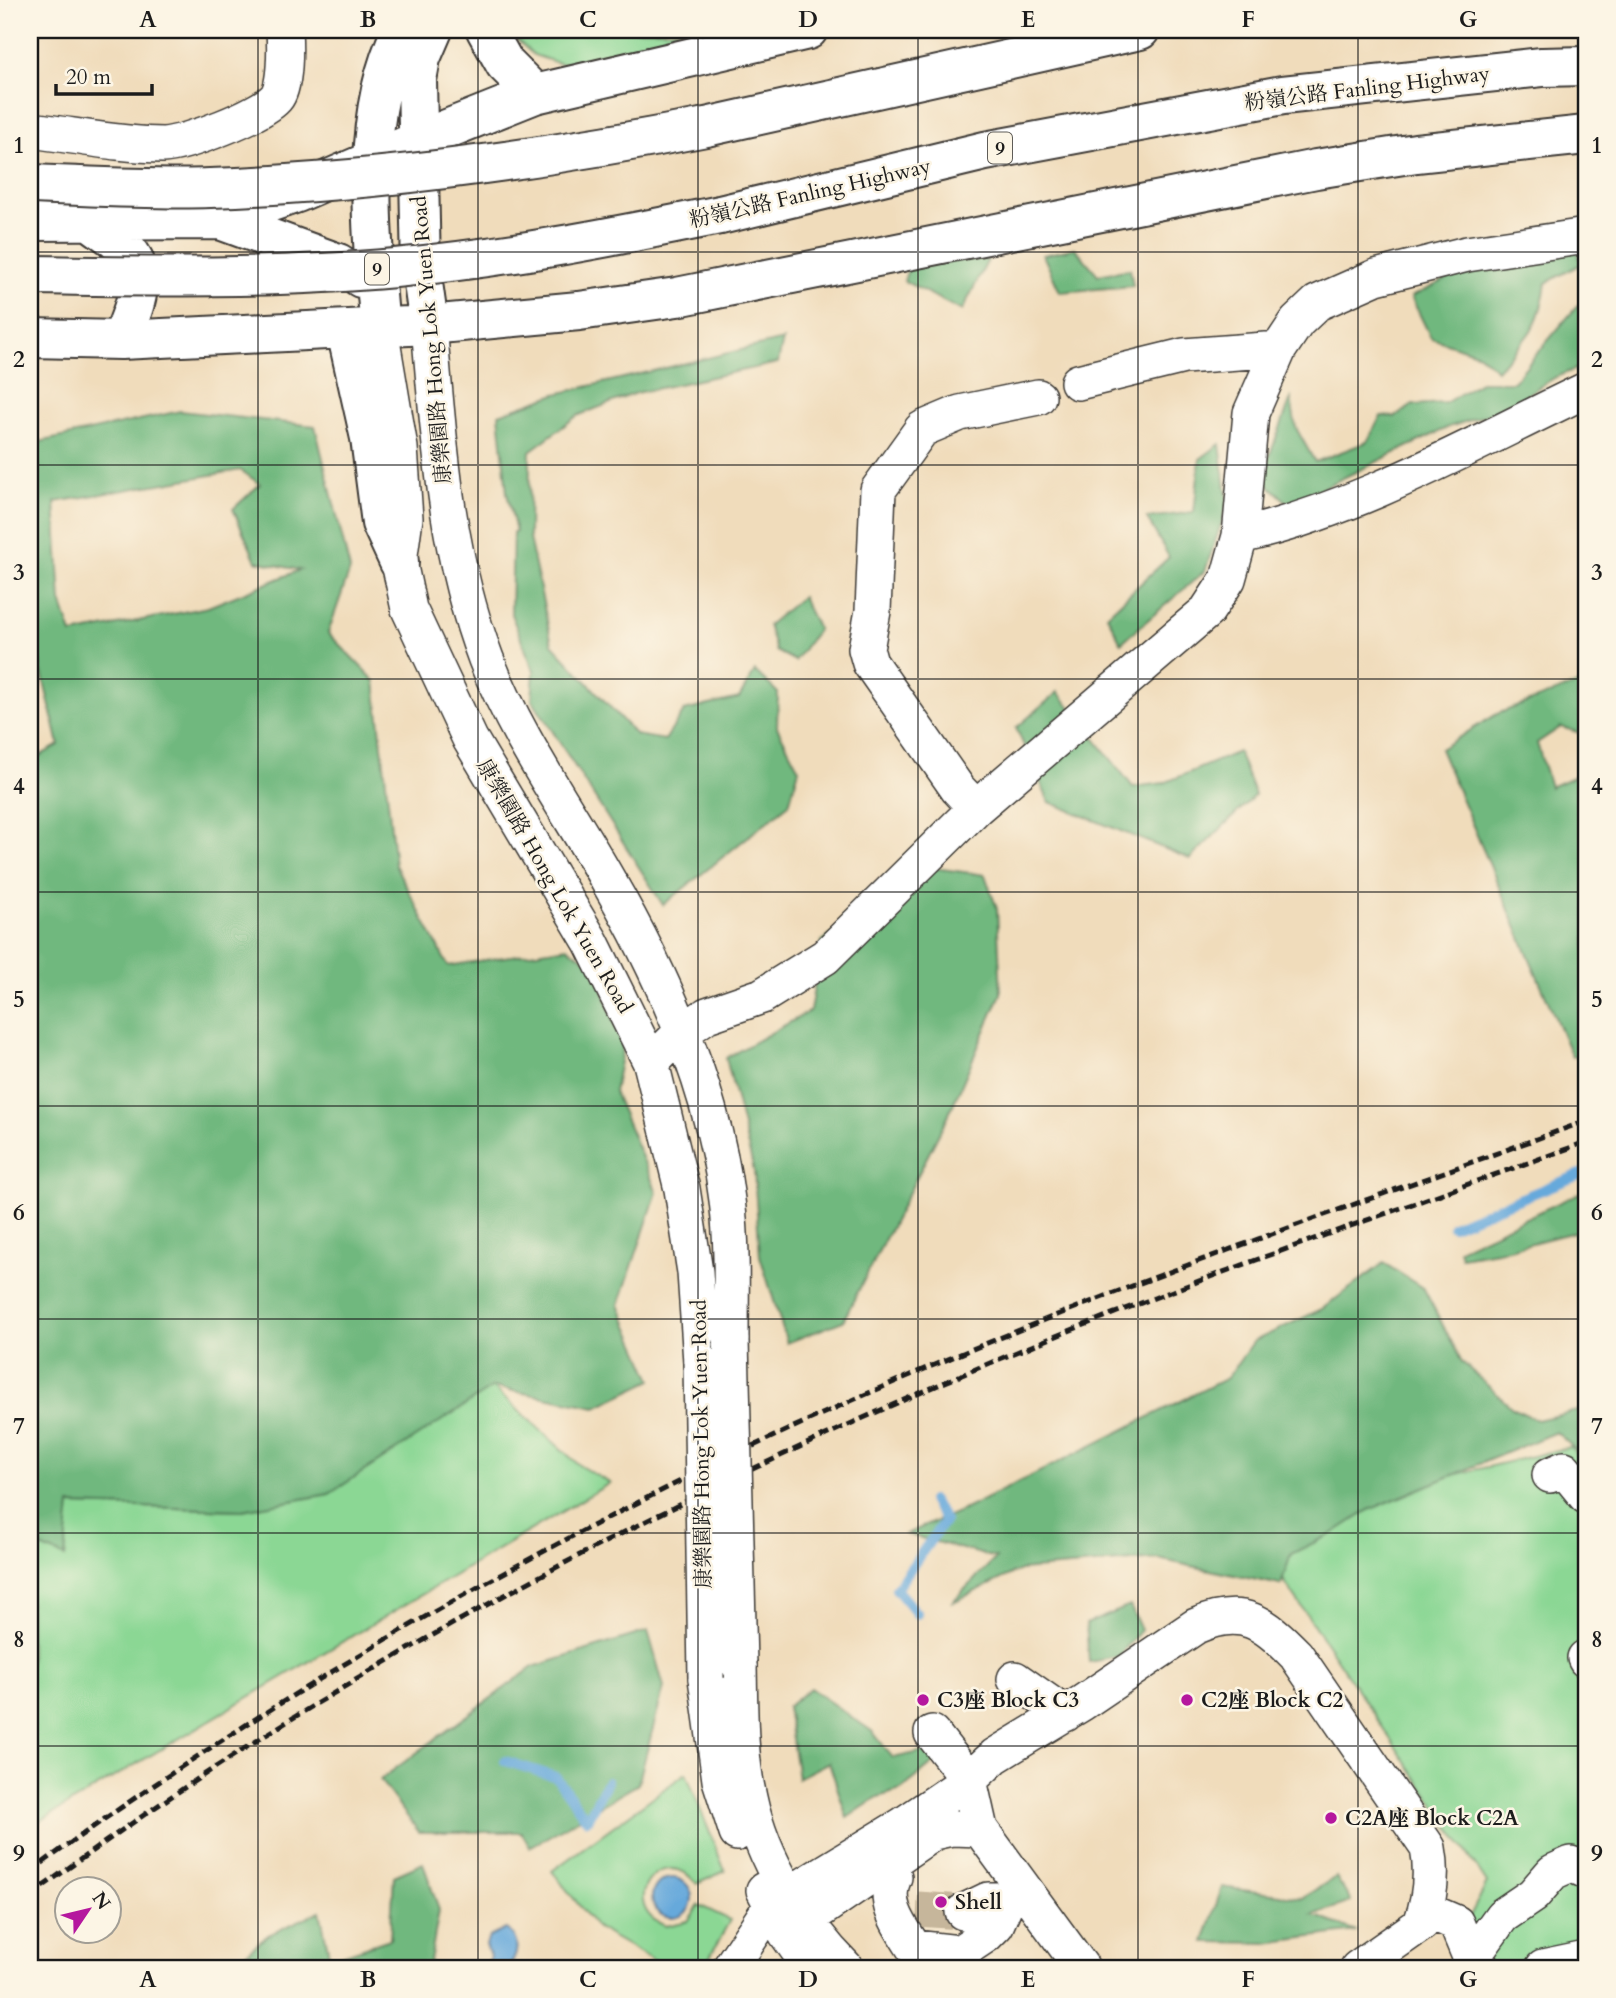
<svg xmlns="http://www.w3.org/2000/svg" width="1616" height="1998" viewBox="0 0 1616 1998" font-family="Cardo,'Noto Serif TC',serif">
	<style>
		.green { fill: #8bd794; stroke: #547a58; stroke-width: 2 }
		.forest { fill: #70b87e; stroke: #466a4d; stroke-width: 2; fill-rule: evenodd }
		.water { fill: #66a9db; stroke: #41627c; stroke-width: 2 }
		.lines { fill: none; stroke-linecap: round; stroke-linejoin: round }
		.stream { stroke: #66a9db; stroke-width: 10 }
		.minor-tunnel { stroke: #c6b69b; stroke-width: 35; stroke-dasharray: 35 18; stroke-linecap: butt }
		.minor-casing { stroke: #3c3934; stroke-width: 38 }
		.major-casing { stroke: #3c3934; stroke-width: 42 }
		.highway-casing { stroke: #3c3934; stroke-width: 42 }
		.minor { stroke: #fff; stroke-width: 35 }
		.major { stroke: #fff; stroke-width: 38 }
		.highway { stroke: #fff; stroke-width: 38 }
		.rail { stroke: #1c1c1c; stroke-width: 5; stroke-dasharray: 10 5; stroke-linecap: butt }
		.minor-bridge-casing { stroke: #3c3934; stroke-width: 38; stroke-linecap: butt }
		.highway-bridge-casing { stroke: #3c3934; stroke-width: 42; stroke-linecap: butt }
		.minor-bridge { stroke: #fff; stroke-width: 35 }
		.highway-bridge { stroke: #fff; stroke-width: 38 }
		.grid { fill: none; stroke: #1c1c1c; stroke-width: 2; stroke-opacity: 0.55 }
		.poi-dot { fill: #b5179e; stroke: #fcf5e5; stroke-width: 2.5 }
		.labels { text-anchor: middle; stroke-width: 5; stroke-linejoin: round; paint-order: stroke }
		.shield { fill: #fcf5e5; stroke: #5f5d58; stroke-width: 2 }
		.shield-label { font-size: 19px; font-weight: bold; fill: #1c1c1c }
		.street-label { font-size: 21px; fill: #1c1c1c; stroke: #fcf5e5 }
		.poi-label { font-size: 21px; font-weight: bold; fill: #1c1c1c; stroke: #fcf5e5; text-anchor: start }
		.neatline { fill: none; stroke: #1c1c1c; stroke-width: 2.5 }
		.grid-label { font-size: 23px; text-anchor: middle; font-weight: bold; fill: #1c1c1c }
	</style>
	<rect width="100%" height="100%" fill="#fcf5e5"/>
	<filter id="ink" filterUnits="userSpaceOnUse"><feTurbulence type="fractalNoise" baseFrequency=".0143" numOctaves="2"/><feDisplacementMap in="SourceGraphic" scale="14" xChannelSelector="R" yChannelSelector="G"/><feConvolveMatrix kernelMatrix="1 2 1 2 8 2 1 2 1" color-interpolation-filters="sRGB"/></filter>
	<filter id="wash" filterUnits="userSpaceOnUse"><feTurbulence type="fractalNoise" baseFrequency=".00686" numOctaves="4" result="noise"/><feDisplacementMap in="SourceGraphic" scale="28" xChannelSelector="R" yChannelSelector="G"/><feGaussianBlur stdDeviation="1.57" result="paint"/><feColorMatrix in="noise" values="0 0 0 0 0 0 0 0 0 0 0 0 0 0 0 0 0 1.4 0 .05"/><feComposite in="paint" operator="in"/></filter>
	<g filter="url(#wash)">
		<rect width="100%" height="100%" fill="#f0dcbb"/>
		<path class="green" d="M515,30H712L657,44L561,64L534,55L518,41Z
			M493,1387L580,1466L610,1483L30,1827V1543L65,1556L69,1505L243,1510Z
			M1571,1447L1586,1469V1968H1456L1453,1949L1487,1883L1246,1524Z
			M686,1773L725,1871L697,1884C661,1839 614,1907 666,1926L688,1921L699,1905L730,1920L704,1968H667L597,1928L552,1871Z"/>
		<path class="forest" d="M1575,240L1581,264L1546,283C1540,329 1527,337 1497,370L1479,354L1431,338L1411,297L1477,264Z
			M915,246L988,260L962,311L904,281Z
			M1075,248L1098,275L1130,269L1133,286L1060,292L1043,255Z
			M1578,305L1586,310V365L1556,377L1501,410L1449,427L1289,504L1261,478L1291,399L1296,428L1315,462L1367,442L1381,416L1395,417L1413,405L1445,403L1480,382H1513Z
			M783,340L778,363L636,393L577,416L530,451L529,538L552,644L636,735L665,740L684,711L739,698L755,671L778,693L777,727L799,769L789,804L663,905L532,699L534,671L511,614L513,532H516L507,493L499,414L556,394Z
			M180,411L315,426L350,570L328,633L375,681L395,865L448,966L567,947L594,965L623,1046L614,1092L657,1192L619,1305L652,1380L596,1407L493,1387L329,1494L243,1510L70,1505L65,1557L30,1543V761L59,745L38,656L30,658V444ZM240,470L260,484L233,509L256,561L300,570L208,607L72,634L61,601L55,502Z
			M1220,444L1228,504L1205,571L1121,643L1107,615L1169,557L1147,518L1194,512L1200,459Z
			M802,597L818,629L795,661L776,651L768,625Z
			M1580,683L1586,701V735L1561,727L1537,743L1550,787L1586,771V1053L1572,1057L1440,749L1497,714Z
			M1058,692L1133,787L1164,783L1238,752L1255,795L1190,859L1049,802L1016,728Z
			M934,868L985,875L997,909L1001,994L949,1114L843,1321L787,1343L760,1256L754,1171L726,1058L810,1011L822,941Z
			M1586,1190V1229L1509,1249L1461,1257L1459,1249Z
			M1384,1263L1424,1289L1462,1362L1512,1408L1537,1420L1586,1409V1459L1556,1432L1369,1510L1332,1534L1291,1554L1281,1585L1158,1559L1020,1570L951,1603L996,1558L906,1534L965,1509L1227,1378L1254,1341L1322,1309Z
			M1130,1606L1141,1630L1118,1657L1089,1662L1086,1624Z
			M648,1631L664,1687L638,1784L530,1847L521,1832H419L380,1780L533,1667Z
			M810,1688L873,1732L893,1758L935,1749L936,1761L901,1790L878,1797L847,1818L829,1762L798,1778L787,1707Z
			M423,1863L439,1910L429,1968H228L268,1935L320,1911L330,1959L390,1939L394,1876Z
			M1336,1877L1351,1902L1313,1915L1356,1931L1266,1943L1204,1942L1222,1887L1302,1898Z"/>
		<path class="water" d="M652 1898a20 20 0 1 1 40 0a20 20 0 1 1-40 0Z
			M506,1929C521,1938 519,1957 507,1968H484L490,1957L486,1945L489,1937Z"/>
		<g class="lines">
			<path class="stream" d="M1453,1226L1586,1172
				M917,1614L896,1589L945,1520L932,1501
				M505,1761L556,1777L587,1820L607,1782"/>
		</g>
	</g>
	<g filter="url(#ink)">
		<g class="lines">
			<path class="minor-tunnel" d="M917,1909L963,1912"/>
			<g class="minor-casing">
				<path id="minor" d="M30,130C73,135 120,145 163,145C186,144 261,115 276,98C286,87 285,45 284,30
					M429,325C439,440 445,551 486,659C516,737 565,805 606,877C663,975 713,1086 727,1200C733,1246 731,1294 731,1340
					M380,329L400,448L405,518L399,562L409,609L470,739L591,942L651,1063L682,1189L695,1272L701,1362
					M1078,382L1184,356L1279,349
					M1240,536C1362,508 1474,443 1586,390
					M976,808L958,789L870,663L866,649L873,611L878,490L922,429L960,413L1038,397
					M651,1063L681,1033L707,1015L762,996L825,957L976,808L1207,611L1228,579L1240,536L1251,413L1279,349L1297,322L1317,303L1376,277L1467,254L1586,236
					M1550,1475L1564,1469L1586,1496
					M1585,1658L1586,1660
					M739,1665C740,1709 739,1755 749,1798C762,1860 802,1924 846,1968
					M706,1678L720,1780L737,1833
					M1015,1679L1065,1714
					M932,1733L969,1780L980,1829L1082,1968
					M894,1877C882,1903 900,1926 914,1948L959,1953L986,1935L996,1925L1007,1900L1023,1889
					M764,1890L786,1933L811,1968
					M1426,1910L1456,1923L1471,1959
					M963,1912L988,1900H1007
					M788,1932L934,1832L952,1828L980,1829
					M730,1968L772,1905L903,1825L969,1780L995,1756L1082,1703L1196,1626C1243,1606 1264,1622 1296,1655L1428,1848C1433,1874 1430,1899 1421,1924L1358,1968
					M1482,1968L1471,1959L1502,1916L1533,1895L1553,1872L1571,1864L1586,1871
					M1543,1968L1586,1959"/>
			</g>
			<g class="major-casing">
				<path id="major" d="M89,220C101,230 118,239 128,251C150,276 132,314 121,340
					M220,220L338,263L361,278
					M30,221L220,220L297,193L417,141
					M429,325L421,269L417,80L421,58L433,30
					M380,329C372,236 358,115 402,30
					M346,331L370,438L381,523L399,562
					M30,338L121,340L429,325"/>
			</g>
			<g class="highway-casing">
				<path id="highway" d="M486,30L505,64L535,94
					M706,127L1140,30
					M417,141L535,94L808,30
					M720,215L985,151L1283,95L1542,67L1586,66
					M429,325L579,311L677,297L1316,169L1416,153L1586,135"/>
			</g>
			<use href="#minor" class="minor"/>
			<use href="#major" class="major"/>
			<use href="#highway" class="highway"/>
			<path class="rail" d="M30,1872C285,1686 565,1529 853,1400C1092,1294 1341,1210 1586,1121
				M30,1896C315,1685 632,1516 957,1377C1163,1289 1376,1218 1586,1142"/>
			<g class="minor-bridge-casing">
				<path id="minor-bridge" d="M731,1340L739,1665
					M701,1362L706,1678"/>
			</g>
			<g class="highway-bridge-casing">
				<path id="highway-bridge" d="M30,184C90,186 151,190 210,188C376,182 543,159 706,127
					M30,275C152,277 274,279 395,268C505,258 612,237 720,215"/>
			</g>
			<use href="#minor-bridge" class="minor-bridge"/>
			<use href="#highway-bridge" class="highway-bridge"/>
		</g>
	</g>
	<path class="grid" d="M258,30V1968M478,30V1968M698,30V1968M918,30V1968M1138,30V1968M1358,30V1968M30,252H1586M30,465H1586M30,679H1586M30,892H1586M30,1106H1586M30,1319H1586M30,1533H1586M30,1746H1586"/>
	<g class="poi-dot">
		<circle cx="923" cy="1700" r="7"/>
		<circle cx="1187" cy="1700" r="7"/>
		<circle cx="1331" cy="1818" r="7"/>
		<circle cx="941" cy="1902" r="7"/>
	</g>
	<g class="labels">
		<g class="shield">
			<rect x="988" y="132.5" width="24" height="31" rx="5"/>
			<rect x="365" y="253.5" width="24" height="31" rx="5"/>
		</g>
		<g class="shield-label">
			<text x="1000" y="155">9</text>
			<text x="377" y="276">9</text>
		</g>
		<g class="street-label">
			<text transform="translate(1367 88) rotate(-7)" y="7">粉嶺公路 Fanling Highway</text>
			<text transform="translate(810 193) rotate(-13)" y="7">粉嶺公路 Fanling Highway</text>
			<text transform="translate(431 340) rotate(-95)" y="7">康樂園路 Hong Lok Yuen Road</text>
			<text transform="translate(555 886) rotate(60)" y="7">康樂園路 Hong Lok Yuen Road</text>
			<text transform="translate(701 1444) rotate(-91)" y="7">康樂園路 Hong Lok Yuen Road</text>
		</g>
		<g class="poi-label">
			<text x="937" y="1707">C3座 Block C3</text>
			<text x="1201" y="1707">C2座 Block C2</text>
			<text x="1345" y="1825">C2A座 Block C2A</text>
			<text x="955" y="1909">Shell</text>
		</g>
	</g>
	<rect width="1616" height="1998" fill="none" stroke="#fcf5e5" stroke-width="77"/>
	<g transform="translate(88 1910) rotate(55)"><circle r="33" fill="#fcf5e5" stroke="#a29e95" stroke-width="2"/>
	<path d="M0-5L12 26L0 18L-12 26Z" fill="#b5179e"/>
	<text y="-10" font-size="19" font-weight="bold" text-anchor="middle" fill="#1c1c1c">N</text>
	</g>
	<path d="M56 84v10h96v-10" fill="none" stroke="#1c1c1c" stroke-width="3.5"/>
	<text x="66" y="84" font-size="21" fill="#1c1c1c" stroke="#fcf5e5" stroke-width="5" paint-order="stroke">20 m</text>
	<rect x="38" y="38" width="1540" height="1922" class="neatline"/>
	<g class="grid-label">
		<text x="148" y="27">A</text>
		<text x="368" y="27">B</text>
		<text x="588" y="27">C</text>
		<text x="808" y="27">D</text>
		<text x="1028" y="27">E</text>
		<text x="1248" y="27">F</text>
		<text x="1468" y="27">G</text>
		<text x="19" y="153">1</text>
		<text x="1597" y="153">1</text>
		<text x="19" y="367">2</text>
		<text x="1597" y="367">2</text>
		<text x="19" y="580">3</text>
		<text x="1597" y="580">3</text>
		<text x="19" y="794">4</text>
		<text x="1597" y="794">4</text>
		<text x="19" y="1007">5</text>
		<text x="1597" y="1007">5</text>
		<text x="19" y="1220">6</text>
		<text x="1597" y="1220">6</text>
		<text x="19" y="1434">7</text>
		<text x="1597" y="1434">7</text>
		<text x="19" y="1647">8</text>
		<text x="1597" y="1647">8</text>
		<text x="19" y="1861">9</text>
		<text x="1597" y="1861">9</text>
		<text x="148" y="1987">A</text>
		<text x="368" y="1987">B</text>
		<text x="588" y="1987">C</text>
		<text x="808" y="1987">D</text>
		<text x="1028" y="1987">E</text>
		<text x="1248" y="1987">F</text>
		<text x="1468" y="1987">G</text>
	</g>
</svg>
